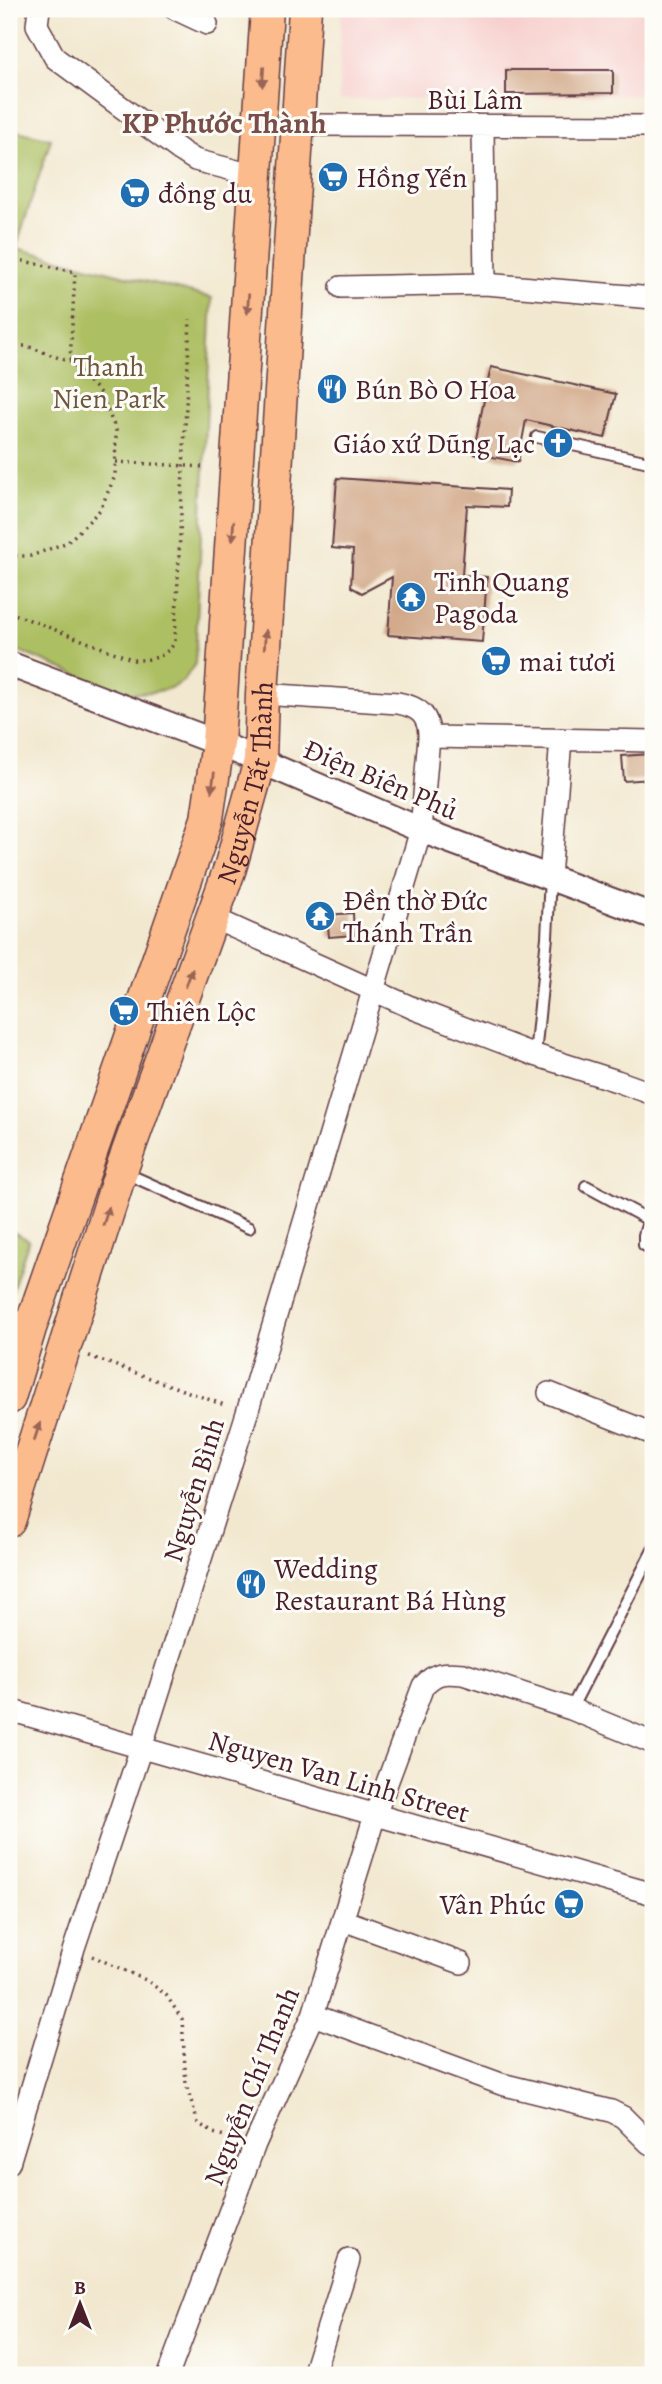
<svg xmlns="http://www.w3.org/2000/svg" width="662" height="2384" viewBox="0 0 662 2384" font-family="Alegreya,serif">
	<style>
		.built { fill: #f7d0ce }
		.green { fill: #adbf63; stroke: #7c6f47; stroke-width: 2 }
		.building { fill: #d0a685 }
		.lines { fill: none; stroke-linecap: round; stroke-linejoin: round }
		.service-casing { stroke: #633d44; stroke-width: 14 }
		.minor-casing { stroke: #633d44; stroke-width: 24 }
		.tertiary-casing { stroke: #633d44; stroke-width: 28 }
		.primary-casing { stroke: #633d44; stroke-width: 35 }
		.path { stroke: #633d44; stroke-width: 3.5; stroke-dasharray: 2 5; stroke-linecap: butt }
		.service { stroke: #fff; stroke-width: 10 }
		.minor { stroke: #fff; stroke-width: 21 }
		.tertiary { stroke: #fff; stroke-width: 24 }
		.primary { stroke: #fbbb8d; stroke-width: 32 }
		.oneway { fill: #9a6557 }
		.labels { text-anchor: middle; stroke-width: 6; stroke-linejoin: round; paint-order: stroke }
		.street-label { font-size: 28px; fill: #4a1f2b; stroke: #fdfcf7 }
		.poi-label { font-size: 28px; fill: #4a1f2b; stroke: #fdfcf7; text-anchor: start }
		.park-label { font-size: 28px; fill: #6d573f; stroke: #fdfcf7 }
		.neighbourhood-label { font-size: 30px; font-weight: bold; fill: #794e4a; stroke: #fdfcf7 }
	</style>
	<rect width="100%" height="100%" fill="#fdfcf7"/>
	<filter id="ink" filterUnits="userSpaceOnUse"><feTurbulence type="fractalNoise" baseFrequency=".0143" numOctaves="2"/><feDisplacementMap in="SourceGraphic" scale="14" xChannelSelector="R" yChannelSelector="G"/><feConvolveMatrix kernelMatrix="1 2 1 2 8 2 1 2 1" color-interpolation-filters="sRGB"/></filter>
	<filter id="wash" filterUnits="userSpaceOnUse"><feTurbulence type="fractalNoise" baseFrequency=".00686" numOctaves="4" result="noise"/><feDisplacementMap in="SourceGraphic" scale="28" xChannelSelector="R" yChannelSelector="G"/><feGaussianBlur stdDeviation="1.57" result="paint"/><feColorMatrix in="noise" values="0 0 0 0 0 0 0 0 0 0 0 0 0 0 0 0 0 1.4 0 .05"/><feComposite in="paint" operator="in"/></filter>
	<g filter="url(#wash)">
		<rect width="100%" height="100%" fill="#f2e8cf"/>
		<path class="built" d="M341,9H653V95L339,100Z"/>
		<path class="green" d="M9,129L51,139L16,248L212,298L195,664L183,681L174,687L154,692L124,694L9,647Z
			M9,1230L29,1240L10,1296H9Z"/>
		<g id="blocks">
			<path class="building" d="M506,70H613V93L506,94Z
				M491,367L616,394L605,438L526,420L518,462L473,453Z
				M337,478L508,490L507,507L467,505L462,575L487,577L482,642L388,635L392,577L362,593L351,587L353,550L332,548Z
				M651,754L652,779L624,781L622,756Z
				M353,913L354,935L329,937L327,915Z"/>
		</g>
	</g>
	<g filter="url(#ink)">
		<use href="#blocks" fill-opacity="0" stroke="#633d44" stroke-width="2"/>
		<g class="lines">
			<g class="service-casing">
				<path id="service" d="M537,437L653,463
					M535,1055L547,937L550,877
					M123,1172L249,1228
					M586,1186L649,1220
					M653,1206L644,1235V1245L653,1249
					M571,1709L653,1550"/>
			</g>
			<g class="minor-casing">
				<path id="minor" d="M39,9L37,25L55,58L181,151L195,160L256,176
					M175,9L207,24
					M297,125L653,126
					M483,127L485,284
					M341,287L485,284L653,298
					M429,737L653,741
					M550,877L561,739
					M211,917L415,1009L535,1055L617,1081L653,1094
					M9,1319L30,1328
					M549,1393L653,1434
					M9,1710L653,1894
					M343,1920L461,1963
					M313,2015L501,2084L611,2111L623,2117L649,2143L653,2144
					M9,2163L74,1948L141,1748L247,1413L421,830L429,737C429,715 419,707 398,703L262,694
					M168,2375L255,2144L313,2015L375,1815L423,1686C436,1672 444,1672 463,1674L571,1709L653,1743
					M313,2375L349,2260"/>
			</g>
			<g class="tertiary-casing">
				<path id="tertiary" d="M9,664L218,743L421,830L653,916"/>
			</g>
			<g class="primary-casing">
				<g id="primary">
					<path d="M9,1398L30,1328L207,819L218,743L267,9"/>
					<path id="s1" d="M9,1521L121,1171L230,868L260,761L262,694L305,9"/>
				</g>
			</g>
			<path class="path" d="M9,258L75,272L70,362
				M9,346H27L70,362L100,393L116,430L115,476L100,510L68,542L31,556H9
				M116,462L205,467
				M9,612L134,660C152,660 165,658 175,642L190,319
				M89,1356L227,1406
				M92,1956L148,1981L166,1995L182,2019L186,2084L198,2123L213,2133L237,2139"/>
			<use href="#service" class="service"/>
			<use href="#minor" class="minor"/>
			<use href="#tertiary" class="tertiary"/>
			<use href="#primary" class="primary"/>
		</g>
		<defs><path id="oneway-solid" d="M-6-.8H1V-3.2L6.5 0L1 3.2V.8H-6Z" transform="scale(1.75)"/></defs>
		<g class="oneway">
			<use href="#oneway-solid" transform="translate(263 77) rotate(94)"/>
			<use href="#oneway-solid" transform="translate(248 304) rotate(94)"/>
			<use href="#oneway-solid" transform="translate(233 531) rotate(94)"/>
			<use href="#oneway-solid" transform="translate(265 639) rotate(-86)"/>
			<use href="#oneway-solid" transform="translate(213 782) rotate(98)"/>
			<use href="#oneway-solid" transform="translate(189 978) rotate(-70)"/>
			<use href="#oneway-solid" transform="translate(106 1216) rotate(-72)"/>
			<use href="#oneway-solid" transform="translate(37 1432) rotate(-72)"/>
		</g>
	</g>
	<defs>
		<g id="supermarket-disc" transform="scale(1.575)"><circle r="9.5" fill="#1f6fb2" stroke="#fdfcf7"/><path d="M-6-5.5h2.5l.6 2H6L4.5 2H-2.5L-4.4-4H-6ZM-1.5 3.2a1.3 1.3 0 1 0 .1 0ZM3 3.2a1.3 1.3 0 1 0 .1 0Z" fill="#fff"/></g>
		<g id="restaurant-disc" transform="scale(1.575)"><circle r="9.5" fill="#1f6fb2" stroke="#fdfcf7"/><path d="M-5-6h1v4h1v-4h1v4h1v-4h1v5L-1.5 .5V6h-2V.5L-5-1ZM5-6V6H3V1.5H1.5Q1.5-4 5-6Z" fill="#fff"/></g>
		<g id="church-disc" transform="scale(1.575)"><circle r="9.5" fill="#1f6fb2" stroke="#fdfcf7"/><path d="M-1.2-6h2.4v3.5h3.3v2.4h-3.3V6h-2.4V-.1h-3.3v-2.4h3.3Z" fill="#fff"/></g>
		<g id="temple-disc" transform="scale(1.575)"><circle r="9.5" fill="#1f6fb2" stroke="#fdfcf7"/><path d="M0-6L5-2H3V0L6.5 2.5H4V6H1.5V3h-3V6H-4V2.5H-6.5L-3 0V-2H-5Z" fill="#fff"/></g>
	</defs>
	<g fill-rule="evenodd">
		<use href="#supermarket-disc" x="333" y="177"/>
		<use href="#supermarket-disc" x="135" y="193"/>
		<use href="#restaurant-disc" x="332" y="389"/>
		<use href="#church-disc" x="558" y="443"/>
		<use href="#temple-disc" x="411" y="597"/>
		<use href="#supermarket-disc" x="496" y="661"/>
		<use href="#temple-disc" x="320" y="916"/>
		<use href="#supermarket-disc" x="124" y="1011"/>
		<use href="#restaurant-disc" x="251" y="1584"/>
		<use href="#supermarket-disc" x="569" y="1904"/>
	</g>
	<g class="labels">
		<g class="street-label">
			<text x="475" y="109">Bùi Lâm</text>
			<text transform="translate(381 779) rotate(23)" y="10">Điện Biên Phủ</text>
			<text dy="10" stroke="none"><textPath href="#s1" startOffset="777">Nguyễn Tất Thành</textPath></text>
			<text transform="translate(193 1490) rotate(-73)" y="10">Nguyễn Bình</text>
			<text transform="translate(339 1776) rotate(16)" y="10">Nguyen Van Linh Street</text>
			<text transform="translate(251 2086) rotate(-68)" y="10">Nguyễn Chí Thanh</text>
		</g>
		<g class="poi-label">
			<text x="356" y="187">Hồng Yến</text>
			<text x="158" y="203">đồng du</text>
			<text x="355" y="399">Bún Bò O Hoa</text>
			<text x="535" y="453" text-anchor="end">Giáo xứ Dũng Lạc</text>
			<text x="434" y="591">Tinh Quang<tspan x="434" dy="32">Pagoda</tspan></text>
			<text x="519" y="671">mai tươi</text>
			<text x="343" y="910">Đền thờ Đức<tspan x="343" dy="32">Thánh Trần</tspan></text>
			<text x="147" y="1021">Thiên Lộc</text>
			<text x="274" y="1578">Wedding<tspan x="274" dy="32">Restaurant Bá Hùng</tspan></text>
			<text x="546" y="1914" text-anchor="end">Vân Phúc</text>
		</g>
		<g class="park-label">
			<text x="109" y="376">Thanh<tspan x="109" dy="32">Nien Park</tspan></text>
		</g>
		<g class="neighbourhood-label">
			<text x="224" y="133">KP Phước Thành</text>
		</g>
	</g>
	<rect width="662" height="2384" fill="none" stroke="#fdfcf7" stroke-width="35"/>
	<g transform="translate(80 2304)" stroke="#fdfcf7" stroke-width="5" paint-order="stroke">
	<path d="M0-5L12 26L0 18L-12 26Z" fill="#4a1f2b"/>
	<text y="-10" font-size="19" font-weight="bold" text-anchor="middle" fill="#4a1f2b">B</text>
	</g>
</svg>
